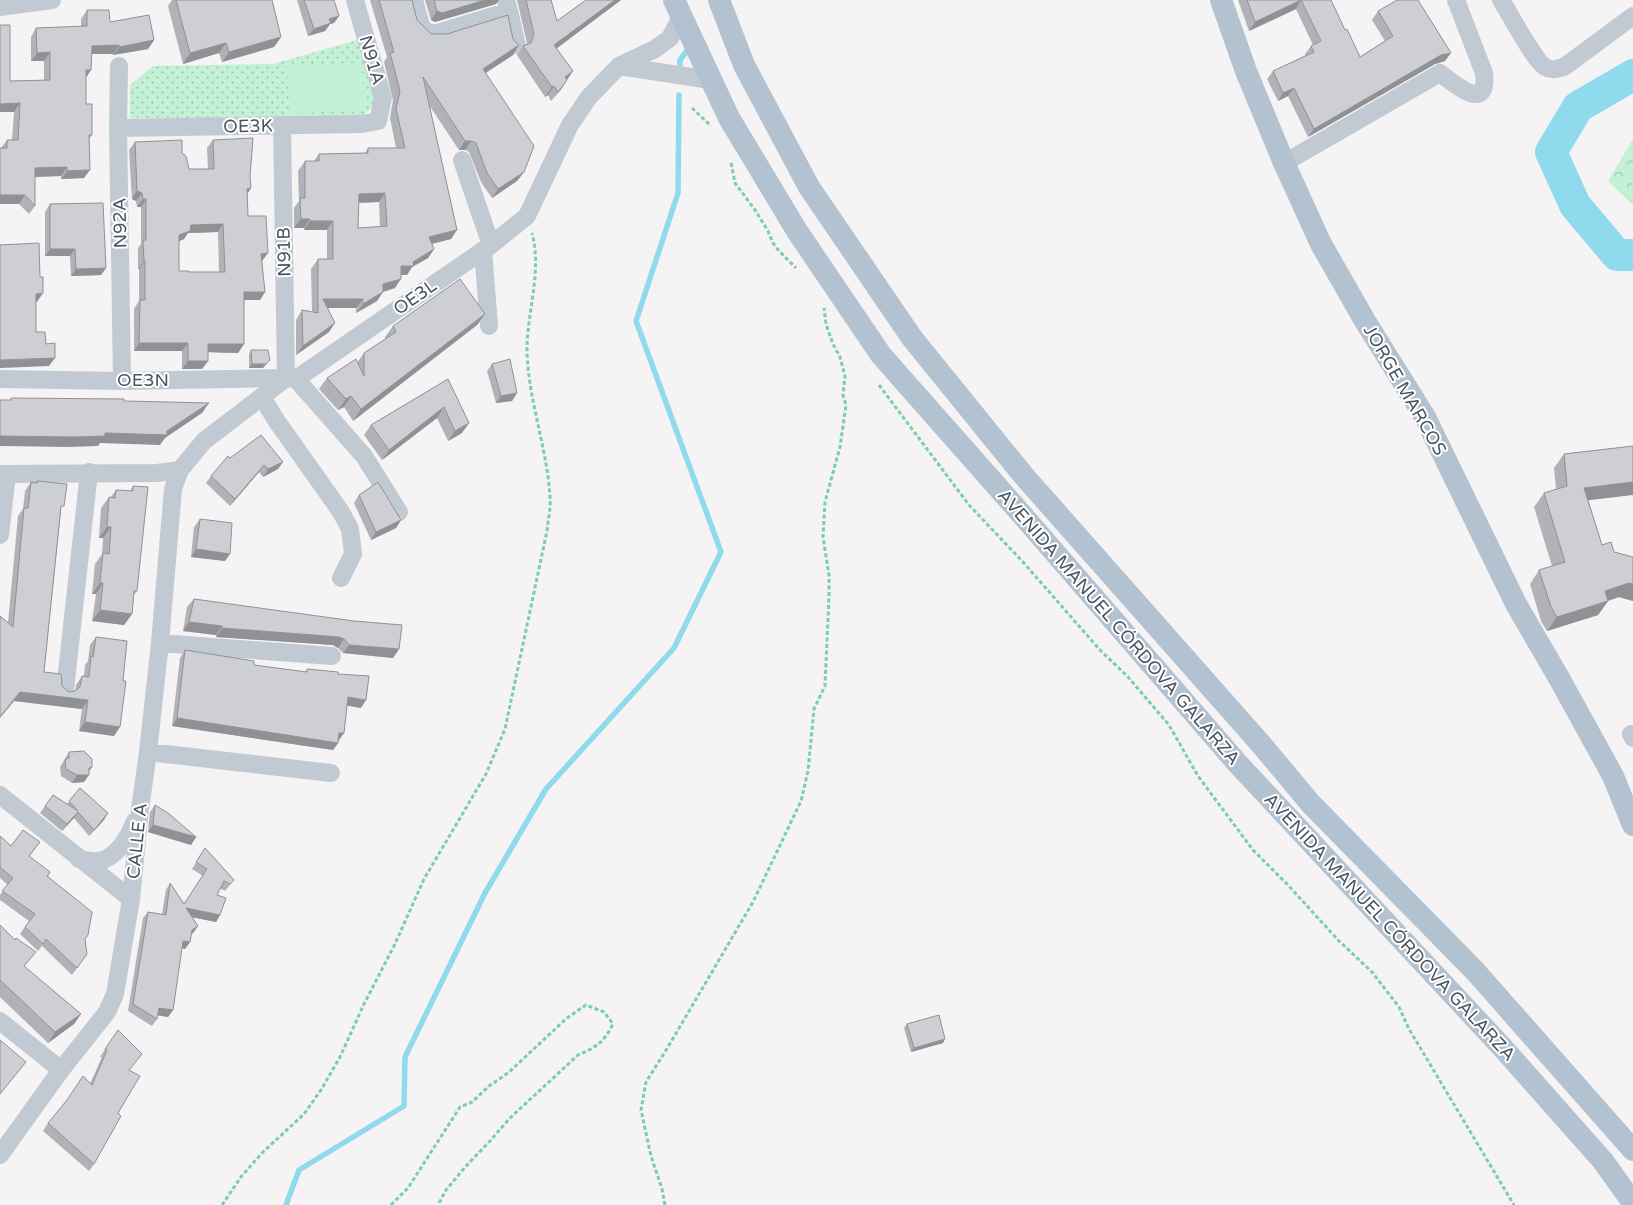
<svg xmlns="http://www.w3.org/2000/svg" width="1633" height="1205" viewBox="0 0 1633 1205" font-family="'Varela Round',sans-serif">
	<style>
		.forest { fill: url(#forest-crowns) }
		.park { fill: url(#park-dots) }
		.garden { fill: #c3f1d5 }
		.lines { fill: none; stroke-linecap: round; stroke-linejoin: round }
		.stream { stroke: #90daee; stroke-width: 5.5 }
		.river { stroke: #90daee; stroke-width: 32 }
		.path { stroke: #7ad0a6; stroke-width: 3; stroke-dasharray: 4 2.5; stroke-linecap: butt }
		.minor { stroke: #c1cad2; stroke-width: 18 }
		.major { stroke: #b3c2d1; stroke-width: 22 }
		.wall { fill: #b0b2b7; fill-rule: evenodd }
		.shaded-wall { fill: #909195 }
		.building { fill: #cdcfd5; stroke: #909195; fill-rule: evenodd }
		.labels { text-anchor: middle; stroke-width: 4; stroke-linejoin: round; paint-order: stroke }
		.street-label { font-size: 18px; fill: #4a5661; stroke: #fff }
	</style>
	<defs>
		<pattern id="forest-crowns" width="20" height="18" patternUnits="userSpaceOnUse" patternTransform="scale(1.25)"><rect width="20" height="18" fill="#c3f1d5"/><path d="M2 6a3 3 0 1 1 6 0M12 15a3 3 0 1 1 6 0" fill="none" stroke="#a0c6b0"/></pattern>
		<pattern id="park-dots" width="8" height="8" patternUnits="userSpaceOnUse" patternTransform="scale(1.25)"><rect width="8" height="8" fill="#c3f1d5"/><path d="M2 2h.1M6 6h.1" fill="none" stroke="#a0c6b0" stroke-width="1.8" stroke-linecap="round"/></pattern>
	</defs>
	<rect width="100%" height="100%" fill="#f5f3f3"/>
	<path class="forest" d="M1633,139V205L1608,181Z"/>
	<path class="park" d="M357,40L376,91L374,105L361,118H130V85L153,66L273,64Z"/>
	<path class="garden" d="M362,62L364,109L290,114L287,67Z"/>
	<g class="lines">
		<path class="stream" d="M680,65V60L689,48
			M286,1205L299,1170L404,1106L405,1057L485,893L546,789L674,648L721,552L636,321L678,193L679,95"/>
		<path class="river" d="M1633,75L1578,107L1551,152L1575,205L1617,255H1633"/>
		<path class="path" d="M692,108L711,126
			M731,163L735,183L755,210L768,231L773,243L779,251L796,268
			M879,385L969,505L1023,562L1100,650L1128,677L1169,725L1198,776L1253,850L1288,885L1338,940L1372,972L1399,1007L1409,1029L1514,1205
			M222,1205L241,1177L262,1153L304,1114L321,1090L340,1057L364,1004L394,946L424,879L486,774L505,729L547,531C548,520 551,508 550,497C547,446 527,397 527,347C528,309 542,270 532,233
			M391,1205L408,1188L460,1107L472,1102L489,1086L508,1073L567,1018L586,1005L604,1012L613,1024C604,1042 597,1047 578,1055L510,1118L490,1141L467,1165L446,1190L438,1205
			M665,1205L662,1189L651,1156L641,1110L646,1082L668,1047L753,902L801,801L808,771L814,709L825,686L829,596V575L823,537L825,502L840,447L846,405L843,395L845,376L840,357L833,344L826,324L824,308"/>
		<path class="minor" d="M414,0L421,26L428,33H437L509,11L506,0
			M1501,0C1509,13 1535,61 1545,67C1552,71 1557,69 1564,67L1633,16
			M0,7L52,0
			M509,11L517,45
			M119,66L118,128L122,381
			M619,66L711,80
			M118,128L362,124L378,121L383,98L355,0
			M462,160L491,245
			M1284,163L1440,73C1454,84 1489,114 1484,73L1456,0
			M483,250L489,326
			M0,379L122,381L286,378L282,125
			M296,379L364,456L399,512
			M262,397L276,420L341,512L350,529L353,554L341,578
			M0,474L157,473L180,470
			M0,535L7,474
			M160,643L332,656
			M65,690L89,472
			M1631,734L1633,738
			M148,752L331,773
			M0,795L131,899
			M79,859C85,860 93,862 99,861C117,858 129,836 135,821
			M0,1021L61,1070
			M0,1155L61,1070L107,1012L115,994L131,899L140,809L148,752L160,643L173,489L180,470L204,441L286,378L296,379L491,245L527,216L570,125L589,97L619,66L655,49L670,38L681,17"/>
		<path class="major" d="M674,0L729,118L797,231L881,355L1024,517L1238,764L1502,1047L1603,1161L1633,1203
			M719,0L744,65L809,187L912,338L1024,476L1260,743L1311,804L1475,971L1633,1150
			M1221,0L1246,71L1284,163L1321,244L1365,321L1425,417L1516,604L1559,678L1613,776L1633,825"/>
	</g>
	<path class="wall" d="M172,0H272L281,37L274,47L222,62L219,53L183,64L168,6Z
		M297,0H334L339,16L334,23L330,24L325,31L308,36Z
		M370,0H412L417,20L431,34L513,39L519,45L513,55L486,73L524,172L517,181L492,198L481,182L469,152L465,150H459L429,105L457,230L451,239L432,244L434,249L428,258L412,267L407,275H401L395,288L383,291L377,301L356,313V308H327L329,332L296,355V320L302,310L312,312L311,269L318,259H327V230H304V228H294V208L299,201L298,171L305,161H314L319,154L365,153L368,148H396L390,118L393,100L384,62L387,57ZM379,202L380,227L358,228L359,203Z
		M425,0H499L496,4L435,22L431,20Z
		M517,0H551L557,21L586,0H621L556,48L567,80L561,90L551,101L548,95L545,97L517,55L523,46L527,45V43Z
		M1238,0H1331L1345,30L1360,57L1385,41L1372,20L1378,11L1445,61L1435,64L1308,137L1288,96L1278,101L1267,79L1273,71L1306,55L1305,54L1311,46L1313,45L1296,9L1249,31Z
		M87,10L110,22L154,40L148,49L113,55V54H91V70L86,77V104L92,135L89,139L84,178L61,179V176L35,177V206L29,214L19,204L1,148L7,140H12L14,112L10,81L44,80V61H31V37L36,28L81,27V19Z
		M213,140L250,177L251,188L247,194L248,216L268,253L262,261L265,292L260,300H244V344L238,353L208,352V361L202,369H182V351H134V309L139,301V269H138V248L141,244V207H137L136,201L132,199L129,150L135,142L182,153L189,169H208L207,148ZM218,232L219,272H189L179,271V241L184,239L188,233Z
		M50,204L106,268L101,275L71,276L70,256H45V212Z
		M485,314L477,325L353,421L344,407L338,410L319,389L327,378L357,363L364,353L386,339L385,337L393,326Z
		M251,350L270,360L263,368H249V354Z
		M492,364L517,393L512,401L496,403L487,371Z
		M448,379L462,433L448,441L437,418L382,460L364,435L371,425Z
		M1633,446V496L1632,495L1588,500L1602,545L1614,552L1633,557V601L1619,597L1608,601L1598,615L1547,631L1541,621L1530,584L1539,570L1552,566L1534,507L1544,493L1556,489L1554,468L1564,454Z
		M230,458L283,462L278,469L263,477L259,472L230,506L206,483L211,476Z
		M37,481L61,511L44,672L69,692L75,691L76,685L82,676H84L85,665L88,661L90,645L96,637L114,736L79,731L82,709L14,701L0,718V616L8,623L18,516L23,509L25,491L31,482L36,483Z
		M133,486L137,591L134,595L132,614L124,625L92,621L96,594H92L95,564L102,554L103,538H99L101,508L109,497H111L116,490L130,491Z
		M359,495L401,520L396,528L371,540L354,503Z
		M200,519L225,561L191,557L194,527Z
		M194,599L399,649L393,658L343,653L338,648L333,645L216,637V635L183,631L187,607Z
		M185,650L254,665L305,672L307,669L338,674L361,708L347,705L344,733L339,740L338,743L333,750L172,726L180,658Z
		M69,752L89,772L84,782L72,783L61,776L60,767Z
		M80,788L108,813L104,820L89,836L74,818L62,831L40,813L53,795L67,804Z
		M155,805L196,837L191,845L148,832L150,812Z
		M0,836L11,846L40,842L29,857L50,872L48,877L85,940L87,954L72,975L42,946L38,951L20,934L29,921L0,900V895L8,885L0,878Z
		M205,848L234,880L225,891L220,888L217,895L220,915L216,922L192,917L198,926L193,933L191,934L190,942L185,949L182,948L173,1010L168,1017L158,1015L157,1019L152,1026L128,1011L143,918L148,912L162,914L166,890L170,883L184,904L203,876L192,869Z
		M0,925L25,967L81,1014L74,1024L48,1043L0,997Z
		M907,1024L943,1043L911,1052L904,1028Z
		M118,1030L130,1071L118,1113L94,1164L89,1171L43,1131L48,1123L90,1084L102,1057H100Z"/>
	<path class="shaded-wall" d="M485,0H499L496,4L435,22L431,20L437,11Z
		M615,0H621L548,55L554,45Z
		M1301,0L1296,9L1249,31L1255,22Z
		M339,16L334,23L330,24L325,31L308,36L314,29L329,19Z
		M281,37L274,47L222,62L229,52Z
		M154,40L148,49L113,55L119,47Z
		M226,43L219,53L183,64L190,53Z
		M119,45L113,54H86L92,46Z
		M519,45L513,55L477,78L483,69Z
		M50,52L44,61H31L37,53Z
		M1451,53L1445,61L1435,64L1308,137L1314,129L1441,55Z
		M86,70H91L85,79Z
		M573,71L567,80L565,77Z
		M554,86L548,95L545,97L552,87Z
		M1294,88L1288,96L1278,101L1283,93Z
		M20,103L14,112H0V104Z
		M465,141H471L465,150H459Z
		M67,167L61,176L29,177L35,168Z
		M90,170L84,178L61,179L67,171Z
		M524,172L517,181L492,198L498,189Z
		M251,188L245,197L247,189Z
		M137,191L142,193L136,201L132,199Z
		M385,193L379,202L352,203L359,194Z
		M0,195H25L19,204H0Z
		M143,199H146L141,207H137Z
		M301,219H310L304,228H294Z
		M310,221H333L327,230H304Z
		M223,224L218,232L188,233L184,239L173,244L179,235L191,225Z
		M457,230L451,239L422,246L429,237Z
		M50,249H75L70,256H45Z
		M434,249L428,258L412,267L407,275H395L401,266L413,262Z
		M268,253L262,261L255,262L261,254Z
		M144,261H145L139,269H138Z
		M106,268L101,275L71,276L76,269Z
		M401,279L395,288L377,294L383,284Z
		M244,292H265L260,300H239Z
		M383,292L377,301L356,313L363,304Z
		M43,293L37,302H30L36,294Z
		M323,299H363L356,308H318Z
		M485,314L477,325L353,421L361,409Z
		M335,323L329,332L296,355L303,346Z
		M139,343H188L182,351H134Z
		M208,344H244L238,353L202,352Z
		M55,358L49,366L0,368V360Z
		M188,361H208L202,369H182Z
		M252,364H266L263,368H249Z
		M517,393L512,401L496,403L501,396Z
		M351,396L344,407L338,410L346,399Z
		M209,403L202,413L165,438L160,445L100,443L98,446L68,447L0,446V436L105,433L167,431Z
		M444,407L437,418L382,460L389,450Z
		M469,423L462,433L448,441L455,431Z
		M283,462L278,469L263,477L268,469Z
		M264,465L259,472L230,506L235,499Z
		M1633,482V494L1632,495L1574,502L1584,488Z
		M401,520L396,528L371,540L376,532Z
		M107,527H111L103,538H99Z
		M196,549L230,554L225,561L191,557Z
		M100,583H103L96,594H92Z
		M1629,583L1633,584V601L1619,597L1595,605L1605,591Z
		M1608,601L1598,615L1547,631L1557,617Z
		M100,610L132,614L124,625L92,621Z
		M189,622L222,626L216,635L183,631Z
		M222,628L339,637L344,639L338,648L333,645L216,637Z
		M349,645L399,649L393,658L343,653Z
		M20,692L88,700L82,709L14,701L0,718Z
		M348,697L366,700L361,708L343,705Z
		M177,718L338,743L333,750L172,726Z
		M85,722L120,727L114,736L79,731Z
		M339,733H344L339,740L334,741Z
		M92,767L87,774L89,775L84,782L72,783L77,775Z
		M78,812L74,818L62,831L67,824Z
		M108,813L104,820L89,836L94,830Z
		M153,825L196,837L191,845L148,832Z
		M186,908L220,915L216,922L181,915Z
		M198,926L193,933L187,937L192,930Z
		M183,941L190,942L185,949L178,947Z
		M159,1008L173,1010L168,1017L155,1015Z
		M81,1014L74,1024L48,1043L55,1032Z
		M945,1039L943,1043L911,1052L914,1048Z"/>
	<path class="building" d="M176,0H272L281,37L229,52L226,43L190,53Z
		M304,0H334L339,16L329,19L331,23L314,29Z
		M379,0H412L417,20L431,34H447L508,15L513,39L519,45L483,69L534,146L524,172L498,189L487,173L476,143L471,141H465L423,77L457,230L429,237L434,249L413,262L414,266H401V279L383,284V292L363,304V299H323L335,323L303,346L302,310L318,313V259H333V221H310V219H301L300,198H305V161H319V154L368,153V148H405L396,109L400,91L390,53L394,52ZM385,193L387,226L358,228L359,194Z
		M434,0H485L442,13L437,11Z
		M526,0H551L557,21L586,0H615L554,45L573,71L565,77L567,80L558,92L554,86L552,87L523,46L531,43L534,34Z
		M1247,0H1331L1345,30L1347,29L1360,57L1393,36L1378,11L1397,0H1418L1451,53L1441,55L1314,129L1294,88L1283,93L1273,71L1314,52L1311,46L1321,41L1301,0L1255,22Z
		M87,10H109L110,22L149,15L154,40L119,47V45L92,46L91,70H86V104H92V135H89L90,170L67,171V167L35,168V206L25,195H0V148H7V140H18L20,103L0,104V25H10V81L50,80V52L37,53L36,28L87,26Z
		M253,138L250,177L251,188L247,189L248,216H266L268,253L261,254L265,292H244V344H208V361H188V343H139L140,300H145V261H144L143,240H146V199H143L142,193L137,191L135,142L182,140V153L186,156L189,169H214L213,140ZM223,224L225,272H189V271H179V235L190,231L191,225Z
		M103,203L106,268L76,269L75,249H50V204Z
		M39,243L40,277H43V293L36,294V332H45L46,344L55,343V358L0,360V245Z
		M460,279L485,314L361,409L351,396L346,399L327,378L356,359L364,376V353L396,332L393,326Z
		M251,350H268L270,360L266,364H252Z
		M510,359L517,393L501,396L492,364Z
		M448,379L469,423L455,431L444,407L389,450L371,425Z
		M11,398L124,399V401L209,403L167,431V435L105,433V436L75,437L0,436V400H11Z
		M261,435L283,462L268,469L264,465L235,499L211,476L228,456L230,458Z
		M1633,446V482L1584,488L1602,545L1611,542L1614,552L1633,557V584L1629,583L1605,591L1608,601L1557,617L1551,607L1539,570L1565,562L1544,493L1567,486L1564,454Z
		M37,481L67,484L64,506H61L44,672L61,674L62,686L69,692L75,691L80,687L82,676L89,677L91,656L93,657L96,637L127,641L123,681H126L120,727L85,722L88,700L20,692L0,717V616L13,627L24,508H28L31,482L37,483Z
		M378,482L401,520L376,532L359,495Z
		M133,486L148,487L137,591H134L132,614L100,610L103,583H100L103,553L109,554L111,527H107L109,497L115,498L116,490L133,491Z
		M200,519L232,523L230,554L196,549Z
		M194,599L354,621L402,625L399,649L349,645L344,639L339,637L222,628V626L189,622Z
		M185,650L254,661V665L307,672V669L338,672V674L369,676L366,700L348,697L344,733H339L338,743L177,718Z
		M84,751L92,759V767L89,768V775H77L66,769L65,760L69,758V752Z
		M80,788L108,813L94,830L78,812L67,824L45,806L53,795L78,811L69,801Z
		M155,805L168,813L196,837L153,825Z
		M23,830L40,842L29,856L50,872L47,876L92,912L88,935L85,939L87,954L77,968L46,939L43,944L25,927L35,914L2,891L13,878L0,867V836L11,846Z
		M205,848L234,880L230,884L224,881L217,895L226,898L220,915L186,908L198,926L192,930L190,942L183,941L173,1010L159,1008L157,1019L133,1004L148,912L166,915L170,883L184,904L207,869L196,862Z
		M0,925L15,940L16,938L36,952L24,966L81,1014L55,1032L0,980Z
		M939,1015L945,1039L914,1048L907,1024Z
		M118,1030L142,1054L129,1070L140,1076L118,1113L121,1116L94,1164L48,1123L67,1100L83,1076L92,1085L107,1050L105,1049Z
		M0,1040L26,1062L0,1094Z"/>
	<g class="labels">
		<g class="street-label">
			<text transform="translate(372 60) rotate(74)" y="6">N91A</text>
			<text transform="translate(248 126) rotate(-1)" y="6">OE3K</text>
			<text transform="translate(120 223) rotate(-91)" y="6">N92A</text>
			<text transform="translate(284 252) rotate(-91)" y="6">N91B</text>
			<text transform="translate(415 297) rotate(-35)" y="6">OE3L</text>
			<text x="143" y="386">OE3N</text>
			<text transform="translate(1405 390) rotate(60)" y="6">JORGE MARCOS</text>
			<text transform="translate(1119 627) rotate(49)" y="6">AVENIDA MANUEL CÓRDOVA GALARZA</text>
			<text transform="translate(137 841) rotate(-84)" y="6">CALLE A</text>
			<text transform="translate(1390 927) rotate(47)" y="6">AVENIDA MANUEL CÓRDOVA GALARZA</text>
		</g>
	</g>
</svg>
